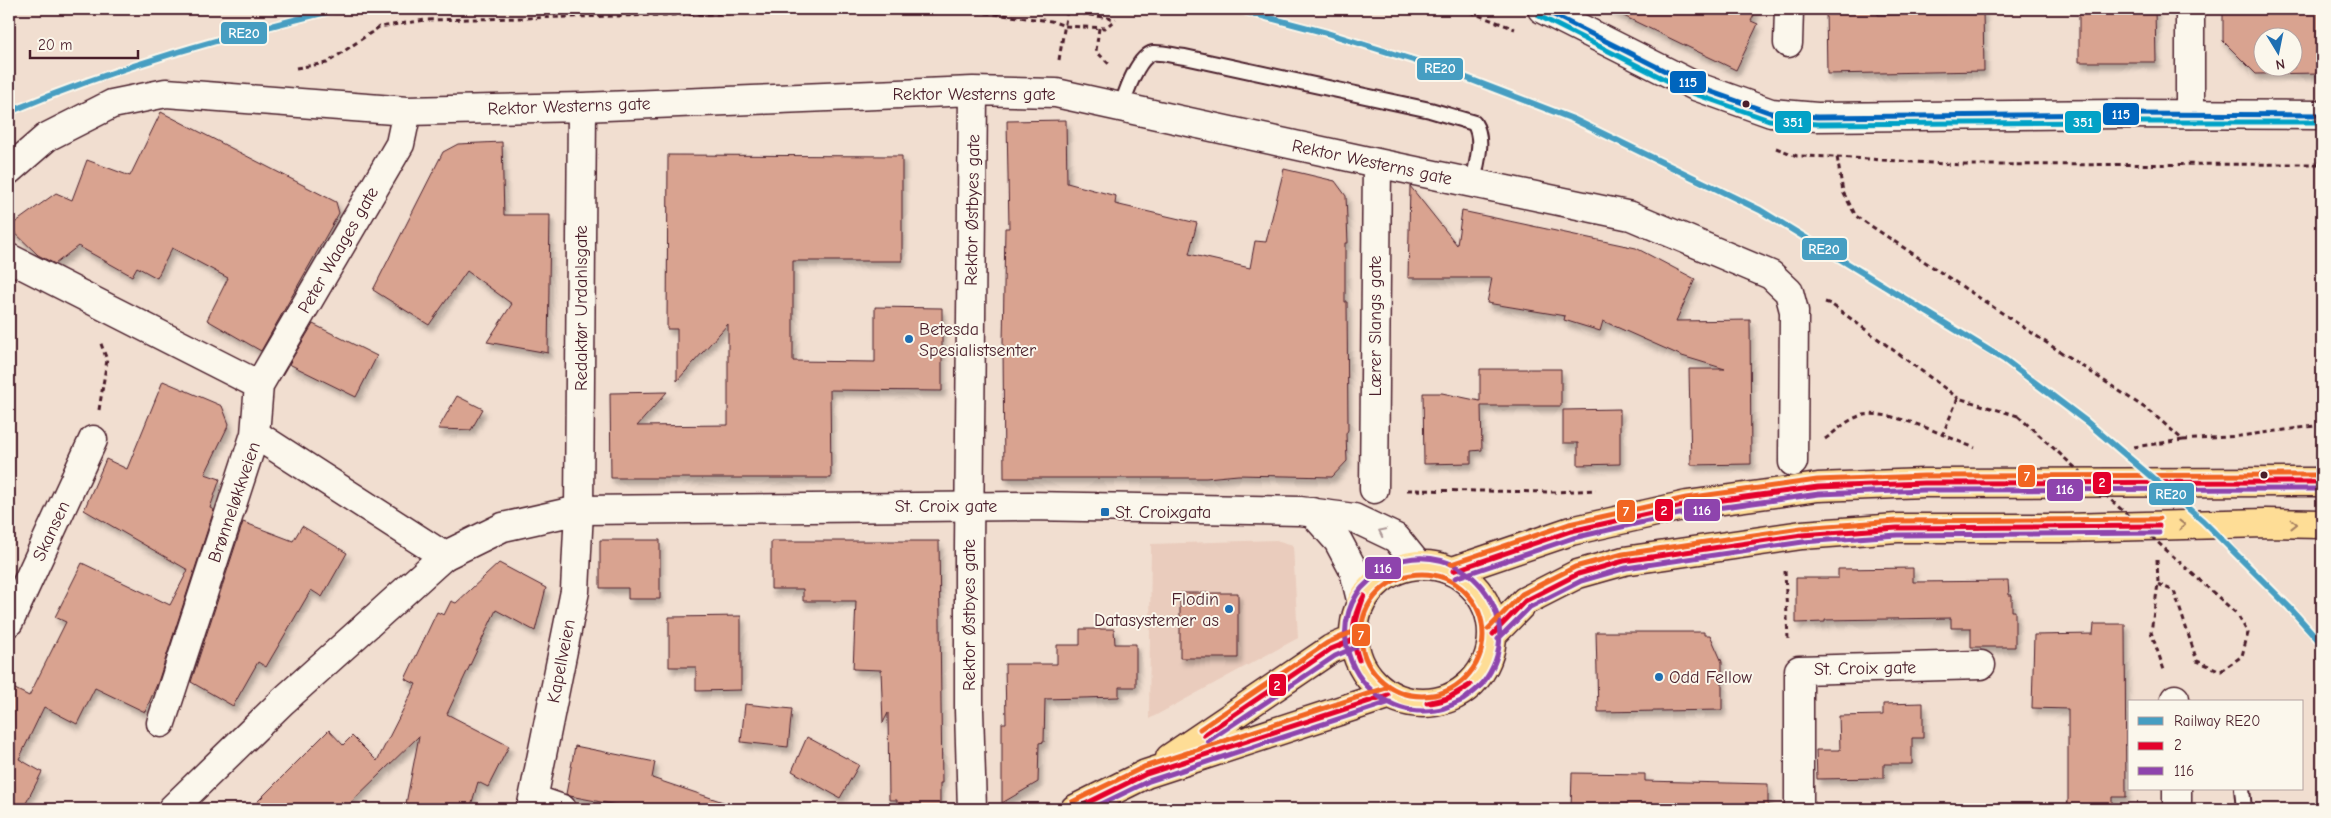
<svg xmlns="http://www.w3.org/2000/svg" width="2331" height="818" viewBox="0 0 2331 818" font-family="'Comic Neue',sans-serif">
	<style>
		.built { fill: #eaccbd }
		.building { fill: #d9a390; stroke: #4a1f2b; fill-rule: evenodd; filter: url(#shadow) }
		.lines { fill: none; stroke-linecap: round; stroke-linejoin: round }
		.service-casing { stroke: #4a1f2b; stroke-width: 18 }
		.minor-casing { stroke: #4a1f2b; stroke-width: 31 }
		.tertiary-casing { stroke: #4a1f2b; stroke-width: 31 }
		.trunk-casing { stroke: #4a1f2b; stroke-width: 31 }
		.path { stroke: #4a1f2b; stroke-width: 3; stroke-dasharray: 5 4; stroke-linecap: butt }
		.service { stroke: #fbf7ec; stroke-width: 14 }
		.minor { stroke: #fbf7ec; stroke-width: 28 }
		.tertiary { stroke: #fbf7ec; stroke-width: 28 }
		.trunk { stroke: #fedd96; stroke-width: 28 }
		.path-bridge { stroke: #4a1f2b; stroke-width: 3; stroke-dasharray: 5 4; stroke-linecap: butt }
		.bus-1-casing { stroke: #fbf7ec; stroke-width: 9 }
		.bus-2-casing { stroke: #fbf7ec; stroke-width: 9 }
		.bus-3-casing { stroke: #fbf7ec; stroke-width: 9 }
		.bus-4-casing { stroke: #fbf7ec; stroke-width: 9 }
		.bus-5-casing { stroke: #fbf7ec; stroke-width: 9 }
		.bus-1 { stroke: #e4002b; stroke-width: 5 }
		.bus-2 { stroke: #8e44ad; stroke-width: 5 }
		.bus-3 { stroke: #f26522; stroke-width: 5 }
		.bus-4 { stroke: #0065bd; stroke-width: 5 }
		.bus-5 { stroke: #04a2c6; stroke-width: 5 }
		.rail-1-casing { stroke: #fbf7ec; stroke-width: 10 }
		.rail-1 { stroke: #469ec2; stroke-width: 6 }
		.oneway { stroke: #a47e60 }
		.oneway2 { stroke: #ab9695 }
		.bus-dot { fill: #4a1f2b; stroke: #fbf7ec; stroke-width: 2 }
		.poi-dot { fill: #1f6fb2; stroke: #fbf7ec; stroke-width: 2 }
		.labels { text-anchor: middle; stroke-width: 4; stroke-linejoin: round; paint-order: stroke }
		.street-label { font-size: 18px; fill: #4a1f2b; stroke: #fbf7ec }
		.poi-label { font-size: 18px; fill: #4a1f2b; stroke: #fbf7ec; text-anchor: start }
		.line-badge { stroke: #fbf7ec; stroke-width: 2 }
		.badge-label { font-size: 14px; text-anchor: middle; font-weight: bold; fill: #fff }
	</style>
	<defs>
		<filter id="shadow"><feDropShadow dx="3" dy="5.5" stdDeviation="2.5" flood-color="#0004"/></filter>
	</defs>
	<rect width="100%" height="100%" fill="#f1ded0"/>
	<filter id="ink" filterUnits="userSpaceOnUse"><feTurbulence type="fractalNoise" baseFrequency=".02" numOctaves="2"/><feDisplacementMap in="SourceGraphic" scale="10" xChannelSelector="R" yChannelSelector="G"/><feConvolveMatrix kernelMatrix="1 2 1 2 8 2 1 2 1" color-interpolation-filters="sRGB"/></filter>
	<g filter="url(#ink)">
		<path class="built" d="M1276,540L1293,545L1298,638L1149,719L1151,544Z"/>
		<path class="building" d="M1609,9H1757L1751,21L1758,24L1736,70Z
			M1826,9H1878V15L1946,14L1945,9H1983L1984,71L1827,74Z
			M2079,9H2155L2156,62H2079Z
			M2223,9H2322V73L2256,74L2223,41ZM2264,38H2294V68H2264Z
			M161,112L336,202L339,213L261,351L207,320L228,278L172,248L157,278L137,267L132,276L78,246L55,264L38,255L9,227L56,193L72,200L87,160L130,176Z
			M1066,120L1067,183L1116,196L1115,204L1197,223L1189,254L1250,268L1255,241L1266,242L1284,169L1335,181L1346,196L1348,243H1345V302H1347L1348,430L1346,434L1347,461L1332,477L1238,475L1206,478H1004L1003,343L1005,228H1009L1007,121Z
			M502,142L504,215H550L548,353L487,342L512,304L467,271L429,325L373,290L443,152L458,144Z
			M668,155L902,156V261H793V361L875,362V307L942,308V391L830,390L831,478H611L610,393L667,392L637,426L728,425V324L677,381V329H667Z
			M1410,186L1457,245L1462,211L1636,248L1695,279L1676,321L1750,320L1751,464L1691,465L1689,369H1725L1682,356L1603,321L1600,331L1564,320L1565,316L1487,303L1492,278H1408Z
			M313,324L377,356L356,397L289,364Z
			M1480,369H1561V406H1481L1482,450L1471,451V463L1424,464L1423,393H1442L1480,401Z
			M163,381L222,406L229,424L205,474L220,479L210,508L214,510L158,682L145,712L95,688L77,724L44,707L19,759L42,772L23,809H9V686L29,696L66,622L55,617L82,563L170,605L188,570L84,510L106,459L127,469Z
			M457,396L483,409L471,430L438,429Z
			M1620,409V464L1578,465V443H1563V410Z
			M243,522L293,541L302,526L347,553L322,597L311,590L266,667L258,662L233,706L191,682Z
			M600,540H660V599H628V588H600Z
			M771,541H939L942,783H940V809H897V800H889L888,713L883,723L881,670L853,669L856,601H803V589H771Z
			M499,563L546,588L535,631L496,610L447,714L509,746L488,787L478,782L470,809H405L419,736L344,809H250L329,730L343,745L352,736L377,761L416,684L405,679L437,612L444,615L451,601L456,603Z
			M1913,568V582L2008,581L2009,595H2012V611H2015V647H1971V628H1951V618L1825,620V622L1796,623V578H1838V569Z
			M1180,593H1238V658H1180Z
			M741,616V690L696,691V667H669V617Z
			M2094,624H2125L2126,797H2112V809H2068V709L2032,708L2034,635L2093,634Z
			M1080,629H1114L1115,644H1136V687H1119V697L1045,699L1044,742L1039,743L1038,782L1002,803V723H1006L1005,664H1057V645H1080Z
			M1596,632H1704V635H1710L1722,662V710L1598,712Z
			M1923,703V738H1912V764H1884V778L1817,779L1816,750H1840L1839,716L1883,715V704Z
			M745,704L792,709L788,747L741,742Z
			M807,737L859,765L840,798L792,771Z
			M575,746L655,762L652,778L729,804L728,809H637L570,796L566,794Z
			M1572,773L1645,774V781L1768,784V809H1571Z"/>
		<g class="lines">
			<g class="service-casing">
				<path id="service" d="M1121,107C1126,93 1137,57 1153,53C1162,52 1175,56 1185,57L1430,110L1474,123C1485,140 1476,164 1473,183
					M2242,789L2244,809"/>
			</g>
			<g class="minor-casing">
				<path id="minor" d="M2190,9V114
					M1788,43L1789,9
					M9,170L47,137L112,104L166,93L407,111L582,107L973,91L1056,93L1377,163L1631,216L1771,275L1789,292L1794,311L1793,462
					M9,258L259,385
					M255,434L259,385L400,144L407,111
					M1374,489L1377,163
					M9,622L93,440
					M2175,699V702
					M161,723L255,434L444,556
					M2177,789V809
					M533,799L562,809
					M531,809L575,591L579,510L582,107
					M972,809L969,710V548L973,91
					M1799,809V670L1981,665"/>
			</g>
			<g class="tertiary-casing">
				<path id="tertiary" d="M1542,9L1695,86L1771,113L1817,117L2115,114L2322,115
					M1312,512L1338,541L1354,571L1361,600
					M172,809L283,701L444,556L503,527L579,510L1029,506L1300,511L1354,518L1396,538L1417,564"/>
			</g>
			<g class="trunk-casing">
				<path id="trunk" d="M1354 634a69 69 0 1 1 138 0a69 69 0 1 1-138 0Z
					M1453,571L1571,531L1687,505L1818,487L1924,483L2322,482
					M1493,634L1525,601L1578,574L1624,561L1802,535L1897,528H2064L2266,523L2322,524
					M1170,758L1331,649L1353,640
					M1075,809L1146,774L1388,695"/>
			</g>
			<path class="path" d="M1462,9L1515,29
				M1099,28L1096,51L1110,65
				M1059,60L1067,11L1115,19
				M296,68L327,63L379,27L426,20L953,9L1051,21L1065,26L1105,28L1116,19
				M1776,148L1797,156L1837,157L1843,192L1856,216L2151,412L2183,440L2133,447
				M1837,157L1961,165L2322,164
				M1825,302L1831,304L1958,398
				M99,410L107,360L100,341
				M1942,436L1958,398L2018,416
				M1825,439C1835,432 1846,421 1857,417C1885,405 1946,437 1975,448
				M2183,440L2240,436L2322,425
				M1407,490L1555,492L1596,490
				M2157,559L2158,584L2151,632L2164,670
				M1785,571L1788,640
				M2158,584L2174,591L2197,661L2221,671L2242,656L2248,633L2237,614"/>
			<use href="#service" class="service"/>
			<use href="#minor" class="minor"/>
			<use href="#tertiary" class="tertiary"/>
			<use href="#trunk" class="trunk"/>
			<path class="path-bridge" d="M2018,416L2237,614"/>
			<g class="bus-1-casing">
				<path id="bus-1" d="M1453,571L1571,531L1687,505L1818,487L1924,483L2322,482
					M1493,634L1525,601L1578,574L1624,561L1802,535L1897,528L2159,526
					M1359,660C1350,638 1352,616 1364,596
					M1359,660C1350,636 1356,618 1364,596
					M1427,703L1448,698L1470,685
					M1427,703C1443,703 1457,695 1470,685
					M1204,735L1331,649L1353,640
					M1075,809L1146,774L1388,695"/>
			</g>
			<g class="bus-2-casing">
				<path id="bus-2" d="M1455,578L1573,538L1688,512L1819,494L1924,490L2322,489
					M1498,639L1530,607L1581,581L1626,568L1803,542L1897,535L2159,533
					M1461,701C1453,704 1445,709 1436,710C1394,717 1355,687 1347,647C1342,624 1350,597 1368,582C1374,576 1380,569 1388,565C1462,532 1533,618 1483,683C1477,690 1470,695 1463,700
					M1208,741L1335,656L1356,647
					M1091,809L1149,781L1390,702"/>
			</g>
			<g class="bus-3-casing">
				<path id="bus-3" d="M1451,564L1569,524L1686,498L1817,480L1924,476L2322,475
					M1361 635a61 61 0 1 1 122 0a61 61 0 1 1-122 0Z
					M1488,629L1522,594L1575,567L1623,554L1801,528L1896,521L2159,519
					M1200,729L1327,643L1350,633
					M1072,802L1144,767L1386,688"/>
			</g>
			<g class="bus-4-casing">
				<path id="bus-4" d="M1542,9L1695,86L1771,113L1817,117L2115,114L2322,115"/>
			</g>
			<g class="bus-5-casing">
				<path id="bus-5" d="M1539,16L1692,93L1769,120L1817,124L2115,122H2322"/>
			</g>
			<use href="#bus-1" class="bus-1"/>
			<use href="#bus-2" class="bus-2"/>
			<use href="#bus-3" class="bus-3"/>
			<use href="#bus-4" class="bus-4"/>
			<use href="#bus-5" class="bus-5"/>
			<g class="rail-1-casing">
				<path id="rail-1" d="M1236,9L1327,33L1451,72L1573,119L1760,210L2005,360L2087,422L2203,521L2289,607L2322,644
					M9,112C116,67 226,36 339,9"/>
			</g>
			<use href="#rail-1" class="rail-1"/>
		</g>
		<defs><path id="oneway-chevron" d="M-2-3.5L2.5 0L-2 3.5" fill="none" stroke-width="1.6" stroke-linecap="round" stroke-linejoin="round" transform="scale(1.25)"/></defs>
		<g class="oneway">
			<use href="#oneway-chevron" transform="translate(2294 524) rotate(1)"/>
			<use href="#oneway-chevron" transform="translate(2182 525) rotate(-1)"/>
		</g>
		<use class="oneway2" href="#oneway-chevron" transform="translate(1382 532) rotate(-154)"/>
	</g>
	<g class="bus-dot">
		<circle cx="1746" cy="104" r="4.5"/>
		<circle cx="2264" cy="475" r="4.5"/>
	</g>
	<g class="poi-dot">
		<circle cx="909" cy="339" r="5"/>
		<rect x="1100" y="507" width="10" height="10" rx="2.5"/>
		<circle cx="1229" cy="609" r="5"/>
		<circle cx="1659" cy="677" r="5"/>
	</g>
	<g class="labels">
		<g class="street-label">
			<text x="974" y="100">Rektor Westerns gate</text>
			<text transform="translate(569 106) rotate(-2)" y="6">Rektor Westerns gate</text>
			<text transform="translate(1372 162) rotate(12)" y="6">Rektor Westerns gate</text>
			<text transform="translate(972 210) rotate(-89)" y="6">Rektor Østbyes gate</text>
			<text transform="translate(338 250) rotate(-60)" y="6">Peter Waages gate</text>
			<text transform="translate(581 308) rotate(-90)" y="6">Redaktør Urdahlsgate</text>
			<text transform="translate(1375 326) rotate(-90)" y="6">Lærer Slangs gate</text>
			<text transform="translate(234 502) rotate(-71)" y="6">Brønneløkkveien</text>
			<text x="946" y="512">St. Croix gate</text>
			<text transform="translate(51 531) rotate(-65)" y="6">Skansen</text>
			<text transform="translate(969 615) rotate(-90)" y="6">Rektor Østbyes gate</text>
			<text transform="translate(561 661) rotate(-79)" y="6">Kapellveien</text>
			<text transform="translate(1865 668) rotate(-1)" y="6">St. Croix gate</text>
		</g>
		<g class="poi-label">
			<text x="919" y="335">Betesda<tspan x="919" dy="21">Spesialistsenter</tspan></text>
			<text x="1115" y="518">St. Croixgata</text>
			<text x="1219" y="605" text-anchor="end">Flodin<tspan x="1219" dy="21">Datasystemer as</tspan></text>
			<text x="1669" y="683">Odd Fellow</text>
		</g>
	</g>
	<g class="line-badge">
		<rect x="220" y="21" width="48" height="24" rx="5" fill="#469ec2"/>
		<rect x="1416" y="57" width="48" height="24" rx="5" fill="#469ec2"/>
		<rect x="1669" y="70" width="38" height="24" rx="5" fill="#0065bd"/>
		<rect x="2102" y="102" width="38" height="24" rx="5" fill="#0065bd"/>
		<rect x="1774" y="110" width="38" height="24" rx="5" fill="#04a2c6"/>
		<rect x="2064" y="110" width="38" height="24" rx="5" fill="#04a2c6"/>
		<rect x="1801" y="237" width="47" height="24" rx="5" fill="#469ec2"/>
		<rect x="2017" y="464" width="19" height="24" rx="5" fill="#f26522"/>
		<rect x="2092" y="471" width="20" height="24" rx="5" fill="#e4002b"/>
		<rect x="2046" y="478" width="38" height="24" rx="5" fill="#8e44ad"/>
		<rect x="2148" y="482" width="47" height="24" rx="5" fill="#469ec2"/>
		<rect x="1683" y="498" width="38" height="24" rx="5" fill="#8e44ad"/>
		<rect x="1654" y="498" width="20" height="24" rx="5" fill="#e4002b"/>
		<rect x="1616" y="499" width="20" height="24" rx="5" fill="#f26522"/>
		<rect x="1364" y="556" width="38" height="24" rx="5" fill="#8e44ad"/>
		<rect x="1351" y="623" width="20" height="24" rx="5" fill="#f26522"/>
		<rect x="1268" y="673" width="19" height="24" rx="5" fill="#e4002b"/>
	</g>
	<g class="badge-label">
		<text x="244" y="38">RE20</text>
		<text x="1440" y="73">RE20</text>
		<text x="1688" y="87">115</text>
		<text x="2121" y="119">115</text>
		<text x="1793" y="127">351</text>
		<text x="2083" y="127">351</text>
		<text x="1824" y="254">RE20</text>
		<text x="2027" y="481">7</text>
		<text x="2102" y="487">2</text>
		<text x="2065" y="494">116</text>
		<text x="2171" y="499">RE20</text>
		<text x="1702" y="515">116</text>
		<text x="1664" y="515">2</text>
		<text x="1626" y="516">7</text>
		<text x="1383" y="573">116</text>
		<text x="1361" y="640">7</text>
		<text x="1277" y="690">2</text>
	</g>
	<rect width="2331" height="818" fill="none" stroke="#fbf7ec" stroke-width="30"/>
	<rect x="15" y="15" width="2301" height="788" fill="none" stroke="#4a1f2b" stroke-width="2" filter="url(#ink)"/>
	<rect x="2128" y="700" width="175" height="90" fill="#fbf7ec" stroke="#b4a19f"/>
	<rect x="2138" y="717" width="25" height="8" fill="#469ec2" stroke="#b4a19f"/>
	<text x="2174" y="726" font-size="15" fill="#4a1f2b">Railway RE20</text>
	<rect x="2138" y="742" width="25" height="8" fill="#e4002b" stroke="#b4a19f"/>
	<text x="2174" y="750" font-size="15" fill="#4a1f2b">2</text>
	<rect x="2138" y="767" width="25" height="8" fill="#8e44ad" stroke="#b4a19f"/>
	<text x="2174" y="776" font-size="15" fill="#4a1f2b">116</text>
	<g transform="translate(2278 52) rotate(170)"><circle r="24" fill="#fbf7ec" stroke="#b4a19f"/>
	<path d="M0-4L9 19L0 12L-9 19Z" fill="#1f6fb2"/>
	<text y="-8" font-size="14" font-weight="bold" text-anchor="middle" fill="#4a1f2b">N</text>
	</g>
	<path d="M30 50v8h108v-8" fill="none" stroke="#4a1f2b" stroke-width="2.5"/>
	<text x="38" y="50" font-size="15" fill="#4a1f2b" stroke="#fbf7ec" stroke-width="4" paint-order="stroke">20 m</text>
</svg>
